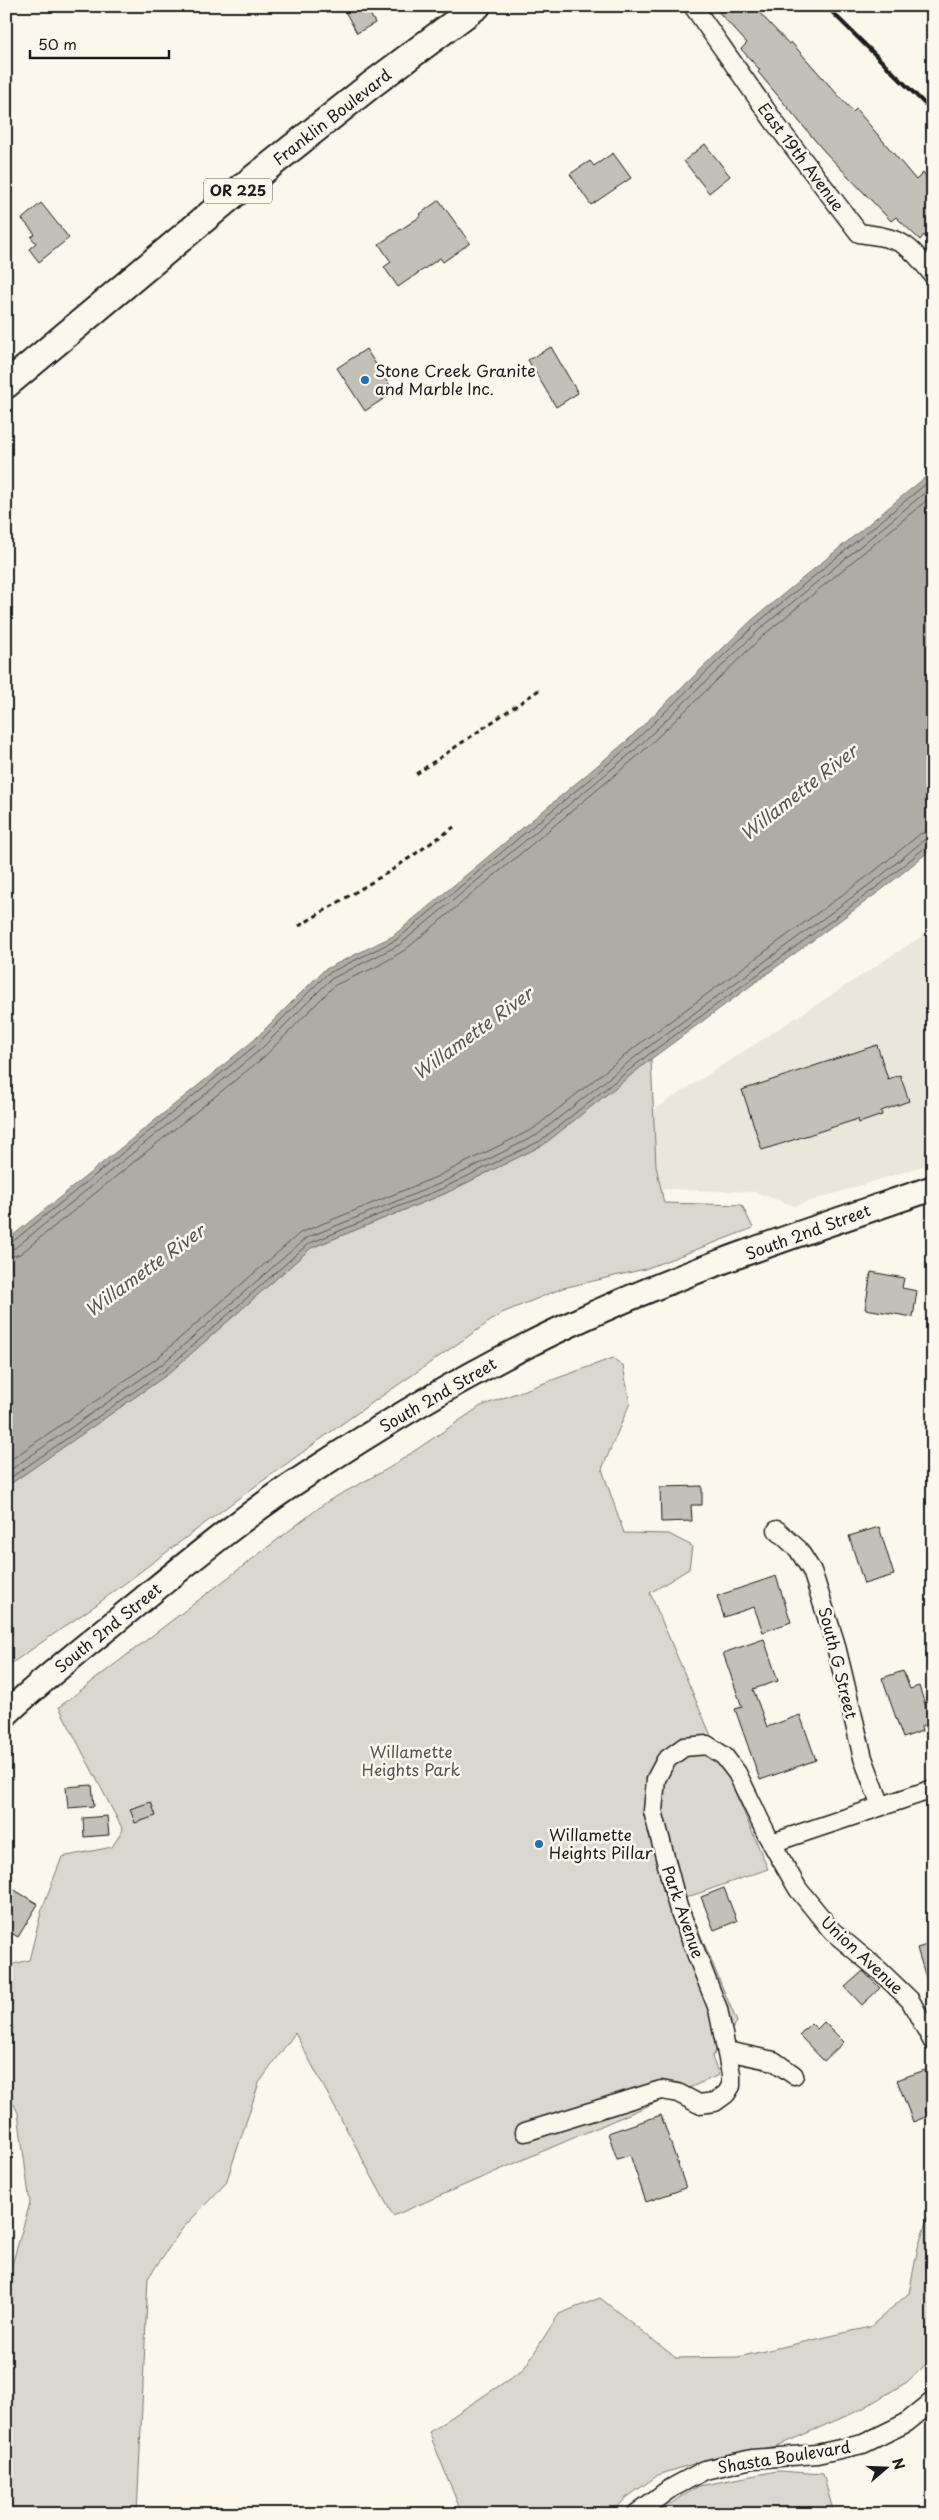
<svg xmlns="http://www.w3.org/2000/svg" width="939" height="2520" viewBox="0 0 939 2520" font-family="'Playpen Sans',sans-serif">
	<style>
		.built { fill: #eae6dc }
		.green { fill: #dad7ce; stroke: #7b7a75 }
		.water { fill: #afaca5; stroke: #74726e }
		.lines { fill: none; stroke-linecap: round; stroke-linejoin: round }
		.shore { stroke: #575653; stroke-width: 1 }
		.building { fill: #c3c0b8; stroke: #1c1c1c }
		.street-casing { stroke: #1c1c1c; stroke-width: 21 }
		.secondary-casing { stroke: #1c1c1c; stroke-width: 28 }
		.primary-casing { stroke: #1c1c1c; stroke-width: 30 }
		.path { stroke: #1c1c1c; stroke-width: 3; stroke-dasharray: 5 4; stroke-linecap: butt }
		.street { stroke: #fbf7ec; stroke-width: 18 }
		.secondary { stroke: #fbf7ec; stroke-width: 24 }
		.primary { stroke: #fbf7ec; stroke-width: 26 }
		.rail { stroke: #1c1c1c; stroke-width: 4 }
		.poi-dot { fill: #1f6fb2; stroke: #fbf7ec; stroke-width: 2 }
		.labels { text-anchor: middle; stroke-width: 5; stroke-linejoin: round; paint-order: stroke }
		.shield { fill: #fbf7ec; stroke: #5f5e5a; stroke-width: 1 }
		.shield-label { font-size: 15px; font-weight: bold; fill: #1c1c1c }
		.street-label { font-size: 16px; fill: #1c1c1c; stroke: #fbf7ec }
		.poi-label { font-size: 16px; fill: #1c1c1c; stroke: #fbf7ec; text-anchor: start }
		.park-label { font-size: 16px; fill: #555451; stroke: #fbf7ec }
		.water-label { font-size: 18px; font-style: italic; fill: #575653; stroke: #fbf7ec }
	</style>
	<rect width="100%" height="100%" fill="#fbf7ec"/>
	<filter id="ink" filterUnits="userSpaceOnUse"><feTurbulence type="fractalNoise" baseFrequency=".02" numOctaves="2"/><feDisplacementMap in="SourceGraphic" scale="10" xChannelSelector="R" yChannelSelector="G"/><feConvolveMatrix kernelMatrix="1 2 1 2 8 2 1 2 1" color-interpolation-filters="sRGB"/></filter>
	<g filter="url(#ink)">
		<path class="built" d="M933,929V1163L794,1206L755,1192L632,1188L621,1131Z"/>
		<path class="green" d="M651,1059L656,1166L664,1203L742,1205L753,1228L645,1269L563,1288L502,1313L353,1416L232,1503L96,1605L6,1667V1487L168,1374L311,1248L444,1194L543,1145Z
			M613,1358L623,1366L630,1403L602,1469L624,1533L669,1534L692,1546L689,1569L650,1593L768,1869L685,1898L737,2022L712,2057L719,2075L393,2216L295,2033L259,2083L226,2183L182,2229L148,2278L137,2514H6V2277L11,2268L30,2203L18,2113L6,2087V1966L29,1960L42,1909L62,1857L112,1847L123,1830L59,1707L328,1501L389,1468L481,1406Z
			M933,2202V2358L907,2382L860,2410L777,2446L718,2456L658,2475L626,2498L611,2514H462L429,2432L523,2370L559,2314L600,2298L676,2358L738,2357L870,2327L909,2293L918,2247Z
			M777,2471L823,2474L834,2514H654L699,2486Z"/>
		<path class="water" d="M933,471V848L884,888L651,1059L543,1145L444,1194L311,1248L168,1374L6,1487V1241L253,1041L324,970L393,936L628,740L752,620Z"/>
		<g class="lines">
			<path class="shore" d="M6,1244L11,1243L256,1045L327,974L396,940L632,744L756,624L933,478
				M6,1250L15,1248L260,1050L331,979L399,945L636,749L760,629L933,486
				M6,1258L20,1254L265,1056L335,985L376,967L405,950L640,754L765,634L933,495
				M6,1463L156,1359L300,1233L436,1177L533,1129L639,1044L872,873L920,834L933,830
				M6,1473L161,1365L306,1238L439,1184L537,1135L644,1050L877,879L924,840L933,838
				M6,1481L165,1370L308,1244L441,1189L540,1141L648,1055L881,884L928,845L933,844"/>
		</g>
		<path class="building" d="M342,6H366L375,23L357,33Z
			M713,6H753L789,44L791,42L853,112L856,109L916,180L923,173L933,184V247L924,235L920,240L896,217L891,221L824,151L758,72L760,70L741,49L747,43Z
			M705,144L730,176L709,193L684,161Z
			M613,153L631,178L591,205L570,174L590,161L594,166Z
			M439,200L470,243L443,262L440,258L398,287L384,267L391,262L379,244L421,216L420,214Z
			M41,203L69,238L39,262L29,249L36,243L31,237L35,234L22,219Z
			M551,347L578,393L556,407L528,360Z
			M366,349L394,392L365,411L337,368Z
			M877,1045L888,1079L900,1075L909,1101L881,1111L882,1115L859,1123L858,1119L762,1150L742,1090Z
			M871,1272L904,1278L902,1288L917,1291L913,1317L865,1309Z
			M702,1486V1505H691L692,1521L661,1522L660,1487Z
			M879,1527L894,1575L864,1584L849,1536Z
			M776,1576L791,1622L763,1632L754,1607L724,1617L717,1596Z
			M764,1639L778,1681L753,1689L767,1727L800,1715L816,1760L760,1780L735,1709L742,1707L723,1653Z
			M903,1671L910,1689L919,1686L931,1723L921,1726L922,1731L903,1738L882,1678Z
			M92,1785L94,1806L68,1808L66,1787Z
			M151,1802L156,1816L135,1823L130,1809Z
			M107,1816L109,1835L84,1837L83,1818Z
			M6,1885L38,1904L18,1937L6,1930Z
			M724,1888L737,1921L714,1930L701,1897Z
			M933,1943V1988H929L917,1948Z
			M863,1971L880,1988L862,2005L845,1987Z
			M824,2022L844,2042L824,2061L799,2035L811,2023L817,2029Z
			M925,2070L933,2092V2107L925,2110L928,2116L913,2122L897,2080Z
			M661,2115L686,2188L646,2202L630,2155L617,2159L608,2133Z"/>
		<g class="lines">
			<g class="street-casing">
				<path id="street" d="M693,6L775,123L859,233C903,239 906,242 933,275
					M777,1530L798,1549L812,1571L835,1642L863,1758L881,1806
					M772,1843L933,1789
					M727,2051L774,2061L794,2075
					M525,2132L661,2090L678,2093L699,2104L715,2102L726,2094L731,2086V2074L718,2009L678,1907L653,1811L656,1779L666,1760L684,1747L707,1745L724,1756L737,1773L767,1835L798,1889L832,1931L881,1972L910,2000L933,2042
					M636,2514L668,2490L705,2470L752,2459L817,2454L863,2444L906,2423L933,2401"/>
			</g>
			<g class="secondary-casing">
				<path id="secondary" d="M6,1714C44,1678 86,1646 126,1613C186,1564 246,1514 311,1472C393,1418 479,1367 569,1325C686,1270 810,1230 933,1188"/>
			</g>
			<g class="primary-casing">
				<path id="primary" d="M6,385L239,190L371,85L477,6"/>
			</g>
			<path class="path" d="M416,774L539,690
				M299,926L392,870L454,827"/>
			<use href="#street" class="street"/>
			<use href="#secondary" class="secondary"/>
			<use href="#primary" class="primary"/>
			<path class="rail" d="M826,6L933,112"/>
		</g>
	</g>
	<g class="poi-dot">
		<circle cx="365" cy="380" r="5"/>
		<circle cx="539" cy="1844" r="5"/>
	</g>
	<g class="labels">
		<rect class="shield" x="204" y="178.5" width="68" height="25" rx="4"/>
		<g class="shield-label">
			<text x="238" y="196">OR 225</text>
		</g>
		<g class="street-label">
			<text transform="translate(332 117) rotate(-38)" y="6">Franklin Boulevard</text>
			<text transform="translate(801 157) rotate(53)" y="6">East 19th Avenue</text>
			<text transform="translate(808 1232) rotate(-20)" y="6">South 2nd Street</text>
			<text transform="translate(438 1395) rotate(-30)" y="6">South 2nd Street</text>
			<text transform="translate(108 1628) rotate(-39)" y="6">South 2nd Street</text>
			<text transform="translate(838 1663) rotate(76)" y="6">South G Street</text>
			<text transform="translate(683 1912) rotate(71)" y="6">Park Avenue</text>
			<text transform="translate(862 1955) rotate(43)" y="6">Union Avenue</text>
			<text transform="translate(784 2457) rotate(-9)" y="6">Shasta Boulevard</text>
		</g>
		<g class="poi-label">
			<text x="375" y="377">Stone Creek Granite<tspan x="375" dy="18">and Marble Inc.</tspan></text>
			<text x="549" y="1841">Willamette<tspan x="549" dy="18">Heights Pillar</tspan></text>
		</g>
		<g class="park-label">
			<text x="411" y="1758">Willamette<tspan x="411" dy="18">Heights Park</tspan></text>
		</g>
		<g class="water-label">
			<text transform="translate(799 793) rotate(-38)" y="6">Willamette River</text>
			<text transform="translate(473 1034) rotate(-36)" y="6">Willamette River</text>
			<text transform="translate(145 1271) rotate(-36)" y="6">Willamette River</text>
		</g>
	</g>
	<rect width="939" height="2520" fill="none" stroke="#fbf7ec" stroke-width="25"/>
	<rect x="12" y="12" width="914" height="2495" fill="none" stroke="#1c1c1c" stroke-width="2" filter="url(#ink)"/>
	<g transform="translate(886 2468) rotate(71)" stroke="#fbf7ec" stroke-width="4" paint-order="stroke">
	<path d="M0-4L9 19L0 12L-9 19Z" fill="#1c1c1c"/>
	<text y="-8" font-size="14" font-weight="bold" text-anchor="middle" fill="#1c1c1c">N</text>
	</g>
	<path d="M30 50v8h139v-8" fill="none" stroke="#1c1c1c" stroke-width="2.5"/>
	<text x="38" y="50" font-size="15" fill="#1c1c1c" stroke="#fbf7ec" stroke-width="4" paint-order="stroke">50 m</text>
</svg>
